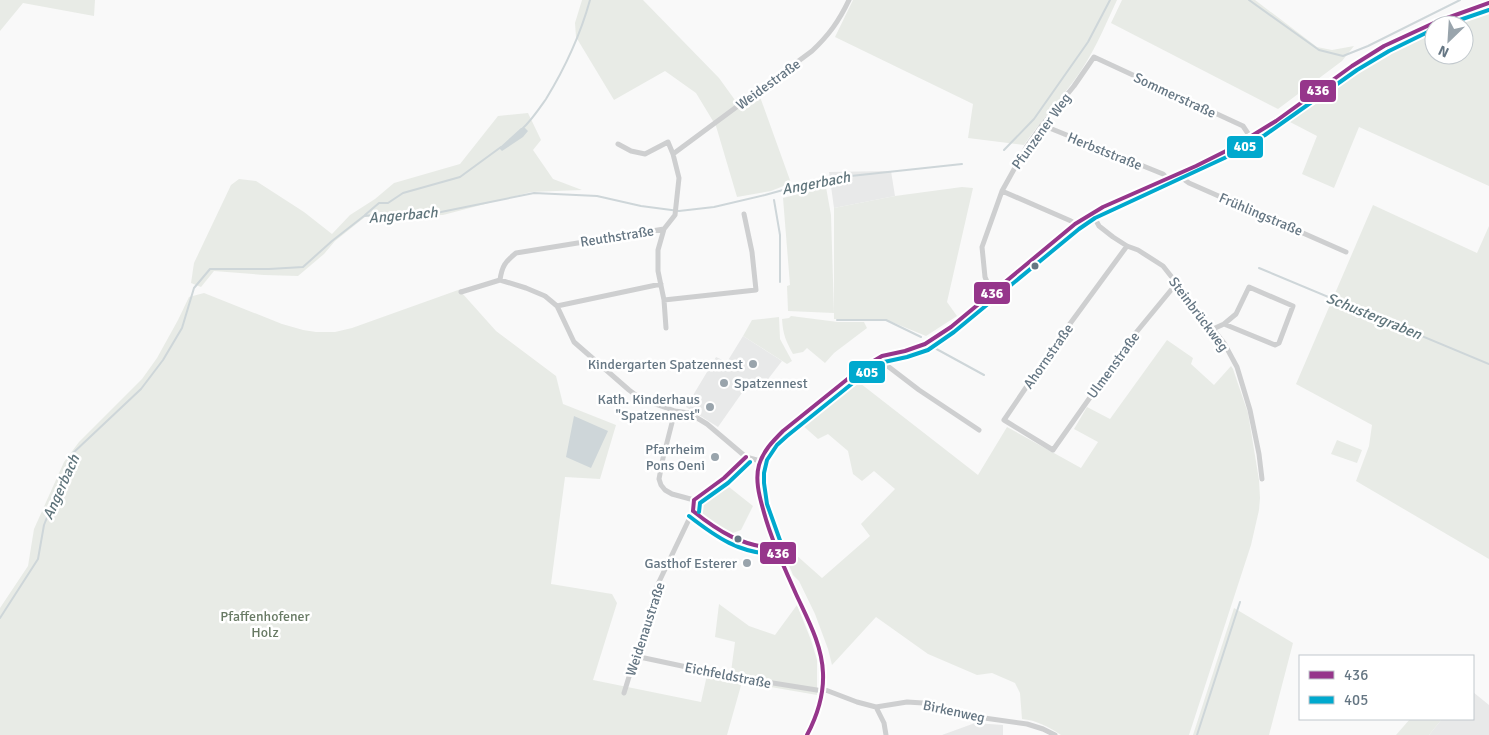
<svg xmlns="http://www.w3.org/2000/svg" width="1489" height="735" viewBox="0 0 1489 735" font-family="Signika,sans-serif">
	<style>
		.built { fill: #e8e9e9 }
		.green { fill: #e8ebe6 }
		.water { fill: #ced6d9 }
		.lines { fill: none; stroke-linecap: round; stroke-linejoin: round }
		.stream { stroke: #ced6d9; stroke-width: 2 }
		.minor { stroke: #cecfd0; stroke-width: 5 }
		.bus-1-casing { stroke: #fff; stroke-width: 8 }
		.bus-2-casing { stroke: #fff; stroke-width: 8 }
		.bus-1 { stroke: #96368b; stroke-width: 4 }
		.bus-2 { stroke: #00a9ce; stroke-width: 4 }
		.bus-dot { fill: #657683; stroke: #fff; stroke-width: 2 }
		.poi-dot { fill: #99a4ac; stroke: #fff; stroke-width: 2 }
		.labels { text-anchor: middle; stroke-width: 5; stroke-linejoin: round; paint-order: stroke }
		.street-label { font-size: 14px; fill: #657683; stroke: #fff }
		.poi-label { font-size: 14px; fill: #657683; stroke: #fff; text-anchor: end }
		.park-label { font-size: 14px; fill: #687a64; stroke: #fff }
		.water-label { font-size: 15px; font-style: italic; fill: #60757c; stroke: #fff }
		.line-badge { stroke: #fff; stroke-width: 2 }
		.badge-label { font-size: 14px; text-anchor: middle; font-weight: bold; fill: #fff }
	</style>
	<rect width="100%" height="100%" fill="#f9f9f9"/>
	<path class="built" d="M891,171L895,196L834,208L829,172Z
		M743,336L782,361L762,387L751,380L718,427L686,407L716,357L727,362Z
		M1473,692L1489,705V735H1429L1442,719H1473Z
		M975,723L1003,725V735H942Z"/>
	<path class="green" d="M0,0H95L94,16L23,3L0,31Z
		M582,0H643L719,78L740,107L759,94L791,183L771,191L737,197L716,126L696,93L665,71L614,100L576,37L575,23Z
		M853,0H1117C1104,28 1092,57 1073,82C1057,103 1039,123 1024,145L968,138L973,104L835,37Z
		M1122,0H1255L1317,47L1332,50L1354,46L1342,61L1278,109L1111,23Z
		M1489,7V186L1359,127L1334,188L1302,174L1317,136L1290,122L1286,117C1333,84 1380,50 1434,28V55H1464V25H1441L1476,11Z
		M528,113L541,140L533,150L553,179L582,190L531,192L443,215L365,217L335,241L324,254L298,276L264,275L214,271L201,287L191,283L194,263L231,185L239,179L256,181L304,212L332,234L350,215L375,199L394,183L460,164L498,116Z
		M826,187L831,215L834,313L788,311L787,286L790,285L783,198Z
		M962,187L973,188L947,302L957,316L926,336L887,320L834,319V208L895,196Z
		M1373,205L1477,253L1489,226V559L1356,481L1369,446L1372,425L1296,384Z
		M461,289L462,293L496,331L556,376L563,404L616,425L600,479L565,477L551,584L612,594L617,603L593,680L701,702L707,675L730,679L735,642L715,637L719,604L749,626L775,635L797,605L811,640L817,660V695L742,682L727,735H0V608L28,566L34,529L64,462L79,442L142,379L157,358L178,320L189,297L204,293L282,324L303,330L316,332H335L352,328Z
		M791,316L838,322H864L867,328L834,353L825,363L807,348L803,352L793,354C786,341 783,335 782,319L789,318Z
		M779,317L780,339L792,361L787,364L743,336L752,320Z
		M1167,340L1193,358L1191,364L1214,385L1231,366L1233,369L1248,413L1259,480L1260,498L1259,510L1251,545L1189,735H1061C1049,727 1036,720 1022,719L1020,693L1015,683L992,673L977,675L928,654L876,617L832,665L828,649L815,614L799,581L793,575L778,539L822,578L870,536L861,524L895,489L874,471L862,481L853,474L848,451L828,434L818,439L801,424L856,380L978,475L1007,427L1081,468L1098,442L1074,429L1087,407L1110,419Z
		M1337,440L1362,450L1357,463L1331,454Z
		M724,483L753,506L741,530L730,534L703,517L698,506L702,498Z
		M1234,608L1293,643L1269,735H1193Z
		M1410,719H1442L1429,735H1396Z"/>
	<path class="water" d="M521,128H525L528,131L523,137L502,151L499,148Z
		M574,416L608,431L591,468L566,457Z"/>
	<g class="lines">
		<path class="stream" d="M1249,0L1319,50L1343,56L1368,46L1460,0
			M522,129C531,121 539,109 546,99C565,68 580,36 590,0
			M1004,150L1034,119L1088,42L1110,0
			M774,200L780,235V282
			M365,215L379,203H388L403,193L460,177L501,147
			M1259,268L1489,364
			M837,320H886L921,337
			M931,346L984,375
			M0,618L38,559L44,525L73,453L141,389L163,360L182,328L194,288L210,269H269L303,267L332,241L364,216L393,213H436L534,193L597,196L641,206L679,211L714,207L765,195L823,179L962,164
			M1197,735L1240,602"/>
		<path class="minor" d="M1042,125L1163,174L1167,178
			M618,144L631,151L645,154L668,142L673,154L679,178L675,215L664,229L658,250V271L664,300L666,328
			M673,154L812,51C829,35 839,21 849,0
			M1178,174L1182,178L1189,183L1346,252
			M1002,191L1071,221L1075,224
			M1092,213L1099,226L1113,237L1127,246L1138,250L1163,266L1224,343L1237,367L1250,410L1259,454L1262,479
			M1127,246L1061,336L1004,420L1053,450L1134,335L1176,284
			M500,280C502,266 505,262 516,253L664,229
			M461,292L500,280L526,288L545,296L557,306L574,342L629,390L641,399L675,411L689,413L707,424L746,457L760,461
			M992,294L985,277L982,247L1002,191L1027,146L1042,125L1074,86L1094,57L1243,126L1251,138
			M664,300L756,290L752,252L744,214
			M557,306L661,284
			M1213,329L1224,324L1275,345L1279,343L1293,306L1249,287L1236,314L1224,324
			M882,356L885,364L919,390L979,430
			M675,411L663,458L659,479L661,485L665,490L672,494L694,500
			M693,511C717,530 744,550 776,548
			M635,656L729,676L823,691
			M823,689L857,702L876,707L907,702L923,703L937,706L963,715L1027,724L1043,729L1055,735
			M624,693L657,586L693,511L694,500L724,478L746,457
			M876,707L884,723L886,735
			M807,735C817,716 824,695 823,673C822,646 808,619 796,594C783,564 769,535 761,502C758,490 755,473 760,461C764,449 775,439 783,431L860,369L882,356L905,351L925,344L951,327L1075,224L1103,207C1152,185 1204,166 1250,138C1286,117 1318,89 1352,66C1394,38 1441,18 1489,3"/>
		<g class="bus-1-casing">
			<path id="bus-1" d="M693,511C718,531 743,547 776,548
				M693,511L694,500L724,478L746,457
				M807,735C817,716 824,695 823,673C822,645 808,620 796,594C784,567 771,539 763,509C759,495 755,479 759,465C763,451 773,441 783,431L860,369L882,356L905,351L925,344L951,327L1075,224L1103,207L1196,166L1232,148L1276,121L1352,66L1384,46L1436,22L1489,3"/>
		</g>
		<g class="bus-2-casing">
			<path id="bus-2" d="M1445,25L1489,10
				M699,512L700,503L728,483L750,462
				M689,516C716,537 740,554 776,554
				M782,546L767,504L764,483V473L767,460L777,445L787,436L864,374L884,362L907,357L928,350L954,332L1079,229L1095,218L1233,154L1265,135L1357,70L1389,51L1434,29"/>
		</g>
		<use href="#bus-1" class="bus-1"/>
		<use href="#bus-2" class="bus-2"/>
	</g>
	<g class="bus-dot">
		<circle cx="1035" cy="266" r="4.5"/>
		<circle cx="738" cy="539" r="4.5"/>
	</g>
	<g class="poi-dot">
		<circle cx="753" cy="364" r="5"/>
		<circle cx="724" cy="383" r="5"/>
		<circle cx="710" cy="407" r="5"/>
		<circle cx="715" cy="457" r="5"/>
		<circle cx="747" cy="563" r="5"/>
	</g>
	<g class="labels">
		<g class="street-label">
			<text transform="translate(768 84) rotate(-36)" y="5">Weidestraße</text>
			<text transform="translate(1175 95) rotate(25)" y="5">Sommerstraße</text>
			<text transform="translate(1041 131) rotate(-54)" y="5">Pfunzener Weg</text>
			<text transform="translate(1105 151) rotate(22)" y="5">Herbststraße</text>
			<text transform="translate(1261 214) rotate(23)" y="5">Frühlingstraße</text>
			<text transform="translate(617 236) rotate(-9)" y="5">Reuthstraße</text>
			<text transform="translate(1199 314) rotate(53)" y="5">Steinbrückweg</text>
			<text transform="translate(1048 356) rotate(-55)" y="5">Ahornstraße</text>
			<text transform="translate(1113 365) rotate(-54)" y="5">Ulmenstraße</text>
			<text transform="translate(645 629) rotate(-72)" y="5">Weidenaustraße</text>
			<text transform="translate(728 675) rotate(11)" y="5">Eichfeldstraße</text>
			<text transform="translate(954 711) rotate(12)" y="5">Birkenweg</text>
		</g>
		<g class="poi-label">
			<text x="743" y="369">Kindergarten Spatzennest</text>
			<text x="734" y="388" text-anchor="start">Spatzennest</text>
			<text x="700" y="404">Kath. Kinderhaus<tspan x="700" dy="16">"Spatzennest"</tspan></text>
			<text x="705" y="454">Pfarrheim<tspan x="705" dy="16">Pons Oeni</tspan></text>
			<text x="737" y="568">Gasthof Esterer</text>
		</g>
		<g class="park-label">
			<text x="265" y="621">Pfaffenhofener<tspan x="265" dy="16">Holz</tspan></text>
		</g>
		<g class="water-label">
			<text transform="translate(816 183) rotate(-11)" y="5">Angerbach</text>
			<text transform="translate(403 215) rotate(-5)" y="5">Angerbach</text>
			<text transform="translate(1374 316) rotate(22)" y="5">Schustergraben</text>
			<text transform="translate(61 487) rotate(-66)" y="5">Angerbach</text>
		</g>
	</g>
	<g class="line-badge">
		<rect x="1299" y="79" width="38" height="24" rx="5" fill="#96368b"/>
		<rect x="1226" y="135" width="38" height="24" rx="5" fill="#00a9ce"/>
		<rect x="973" y="281" width="38" height="24" rx="5" fill="#96368b"/>
		<rect x="848" y="360" width="38" height="24" rx="5" fill="#00a9ce"/>
		<rect x="759" y="541" width="38" height="24" rx="5" fill="#96368b"/>
	</g>
	<g class="badge-label">
		<text x="1318" y="95">436</text>
		<text x="1245" y="151">405</text>
		<text x="992" y="298">436</text>
		<text x="867" y="377">405</text>
		<text x="778" y="558">436</text>
	</g>
	<rect x="1299" y="655" width="175" height="65" fill="#ffffff" stroke="#c1c8cd"/>
	<rect x="1309" y="671" width="25" height="8" fill="#96368b" stroke="#c1c8cd"/>
	<text x="1344" y="680" font-size="15" fill="#657683">436</text>
	<rect x="1309" y="696" width="25" height="8" fill="#00a9ce" stroke="#c1c8cd"/>
	<text x="1344" y="705" font-size="15" fill="#657683">405</text>
	<g transform="translate(1449 40) rotate(205)"><circle r="24" fill="#ffffff" stroke="#c1c8cd"/>
	<path d="M0-4L9 19L0 12L-9 19Z" fill="#99a4ac"/>
	<text y="-8" font-size="14" font-weight="bold" text-anchor="middle" fill="#657683">N</text>
	</g>
</svg>
